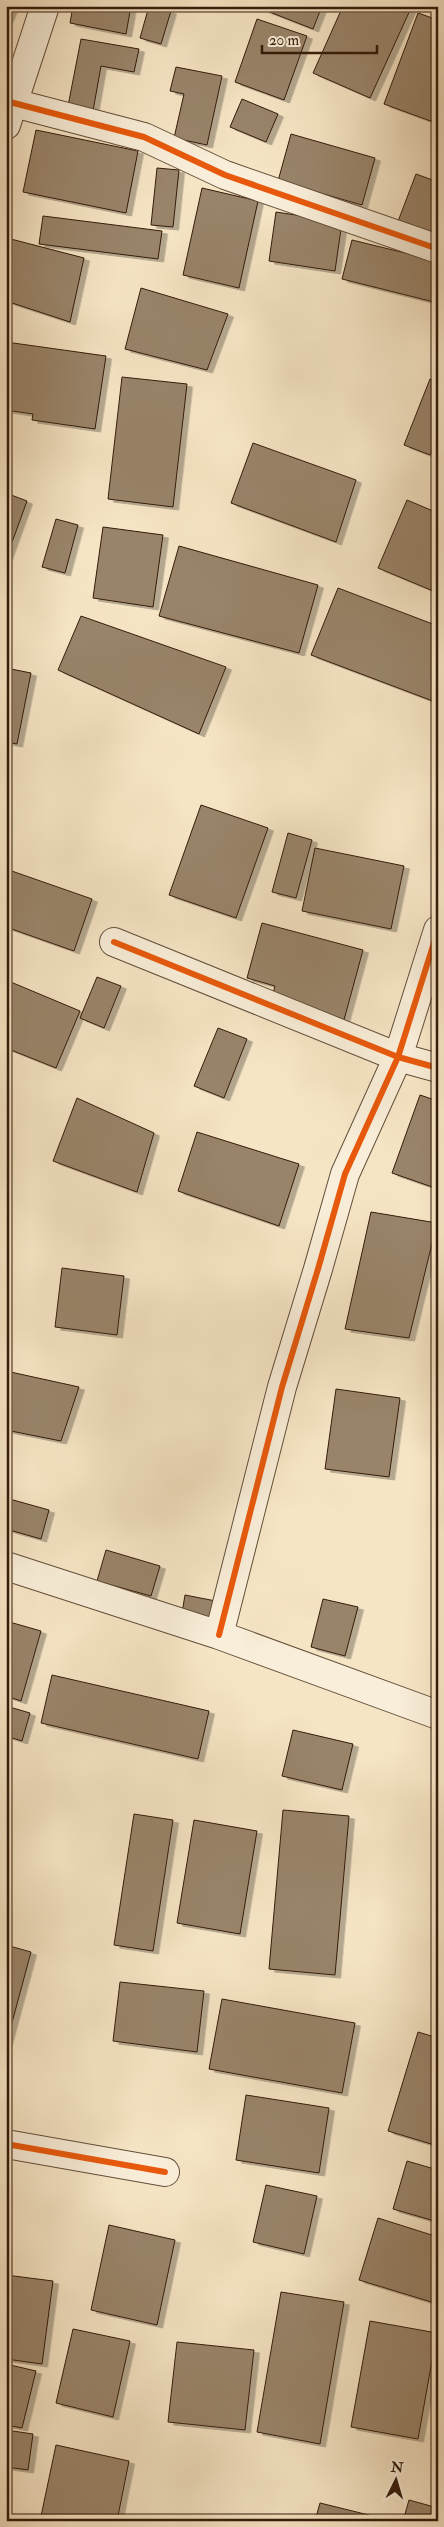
<svg xmlns="http://www.w3.org/2000/svg" width="444" height="2527" viewBox="0 0 444 2527" font-family="'IM FELL Double Pica',serif">
	<style>
		.building { fill: #99846b; stroke: #341b0a; filter: url(#shadow) }
		.lines { fill: none; stroke-linecap: round; stroke-linejoin: round }
		.street-casing { stroke: #644e39; stroke-width: 30 }
		.street { stroke: #f9eed9; stroke-width: 28 }
		.cycleway-casing { stroke: #f9eed9; stroke-width: 9 }
		.cycleway { stroke: #e8590c; stroke-width: 6 }
	</style>
	<defs>
		<filter id="shadow"><feDropShadow dx="5.5" dy="3" stdDeviation="0" flood-color="#0004"/></filter>
	</defs>
	<rect width="100%" height="100%" fill="#f6e5c5"/>
	<filter id="stains"><feTurbulence type="fractalNoise" baseFrequency=".004" numOctaves="4"/><feColorMatrix values="0 0 0 0 .2 0 0 0 0 .09 0 0 0 0 .02 0 0 0 .5 -.17"/></filter>
	<radialGradient id="worn" r=".72"><stop offset=".6" stop-color="#630" stop-opacity="0"/><stop offset="1" stop-color="#630" stop-opacity=".3"/></radialGradient>
	<path class="building" d="M6,6H13L6,23Z
		M73,6H131L126,34L70,23Z
		M149,6L171,11L161,44L140,38Z
		M264,6H322L313,29L262,9Z
		M343,6H406L411,8L370,98L313,73Z
		M418,13L438,20L436,123L384,104Z
		M257,19L307,36L284,100L235,82Z
		M81,39L139,49L134,72L101,66L93,111L68,106Z
		M176,67L222,76L207,145L174,138L184,94L170,91Z
		M242,99L278,114L266,142L230,127Z
		M36,130L138,151L126,213L23,192Z
		M291,134L375,158L362,205L278,181Z
		M157,168L179,170L173,227L151,225Z
		M416,174L438,182V239L397,224Z
		M202,188L258,201L239,288L183,275Z
		M276,212L342,222L335,271L269,261Z
		M43,216L162,231L158,259L39,244Z
		M7,238L84,258L70,322L6,301Z
		M352,240L438,261V303L342,279Z
		M141,288L228,314L207,370L125,349Z
		M6,342L106,356L95,429L32,420L33,414L6,410Z
		M122,377L187,384L173,507L108,499Z
		M430,379L438,382V436L430,455L404,445Z
		M253,443L356,480L336,542L231,503Z
		M6,493L27,501L6,559Z
		M407,500L438,513V593L378,568Z
		M56,519L78,525L65,573L42,567Z
		M103,527L163,535L153,607L93,598Z
		M179,546L318,585L299,653L159,616Z
		M338,588L438,626V703L311,655Z
		M81,616L226,667L199,734L58,670Z
		M6,668L31,673L17,744L6,742Z
		M201,805L268,828L236,918L169,895Z
		M288,833L312,840L296,898L272,892Z
		M315,848L404,866L391,929L302,911Z
		M6,869L92,899L74,951L6,927Z
		M262,923L363,950L344,1020L271,1000L275,986L247,978Z
		M97,977L121,986L104,1028L80,1018Z
		M6,980L80,1011L56,1068L6,1048Z
		M218,1028L247,1039L224,1098L194,1086Z
		M420,1095L438,1101V1189L392,1173Z
		M77,1098L154,1133L137,1192L53,1161Z
		M197,1132L299,1164L279,1226L178,1191Z
		M371,1212L437,1223L409,1338L345,1329Z
		M62,1268L124,1276L117,1335L55,1327Z
		M6,1371L79,1387L61,1441L6,1430Z
		M336,1389L400,1398L389,1477L325,1469Z
		M6,1498L49,1510L41,1539L6,1529Z
		M106,1550L160,1566L151,1596L97,1581Z
		M185,1595L221,1602L218,1620L182,1613Z
		M323,1599L358,1607L345,1656L311,1647Z
		M6,1621L41,1631L21,1701L6,1696Z
		M52,1675L209,1711L198,1759L41,1723Z
		M6,1706L30,1713L22,1741L6,1736Z
		M293,1730L353,1744L342,1790L282,1776Z
		M283,1810L349,1816L335,1975L269,1969Z
		M134,1814L173,1820L153,1951L114,1945Z
		M194,1820L257,1831L240,1934L177,1923Z
		M6,1945L31,1952L6,2045Z
		M120,1982L204,1991L197,2052L113,2041Z
		M222,1999L355,2023L342,2093L209,2069Z
		M418,2032L438,2038V2146L388,2131Z
		M246,2095L329,2108L319,2173L236,2160Z
		M407,2161L438,2170V2222L393,2209Z
		M266,2185L317,2196L304,2254L253,2242Z
		M378,2218L438,2237V2304L359,2280Z
		M109,2225L175,2240L157,2325L91,2310Z
		M6,2275L53,2281L42,2364L6,2359Z
		M281,2292L344,2302L320,2444L257,2432Z
		M370,2321L437,2333L418,2439L351,2427Z
		M73,2329L130,2341L113,2417L56,2403Z
		M177,2342L254,2350L245,2430L168,2422Z
		M6,2364L36,2371L22,2428L6,2425Z
		M6,2430L33,2434L28,2470L6,2467Z
		M56,2445L129,2461L117,2521H40Z
		M409,2500L438,2508V2521H403Z
		M320,2503L377,2517L376,2521H315Z"/>
	<g class="lines">
		<g class="street-casing">
			<path id="street" d="M6,101L144,137L225,175L438,249
				M6,125L45,6
				M114,942L398,1057L438,1068
				M6,1566L219,1635L438,1715
				M219,1635L282,1387L318,1269L345,1174L398,1057L438,930
				M6,2144L165,2172"/>
		</g>
		<use href="#street" class="street"/>
		<g class="cycleway-casing">
			<path id="cycleway" d="M6,101L144,137L225,175L438,249
				M114,942L398,1057L438,1068
				M219,1635L282,1387L318,1269L345,1174L398,1057L438,930
				M6,2144L165,2172"/>
		</g>
		<use href="#cycleway" class="cycleway"/>
	</g>
	<rect width="444" height="2527" fill="none" stroke="#f6e5c5" stroke-width="25"/>
	<rect x="8" y="8" width="429" height="2512" fill="none" stroke="#341b0a" stroke-width="2.5"/>
	<rect x="12" y="12" width="419" height="2502" fill="none" stroke="#341b0a"/>
	<g transform="translate(396 2480) rotate(5)" stroke="#f9eed9" stroke-width="4" paint-order="stroke">
	<path d="M0-4L9 19L0 12L-9 19Z" fill="#341b0a"/>
	<text y="-8" font-size="14" font-weight="bold" text-anchor="middle" fill="#341b0a">N</text>
	</g>
	<path d="M262 45v8h115v-8" fill="none" stroke="#341b0a" stroke-width="2.5"/>
	<text x="269" y="45" font-size="15" fill="#341b0a" stroke="#f9eed9" stroke-width="4" paint-order="stroke">20 m</text>
	<rect width="100%" height="100%" filter="url(#stains)"/>
	<rect width="100%" height="100%" fill="url(#worn)"/>
</svg>
